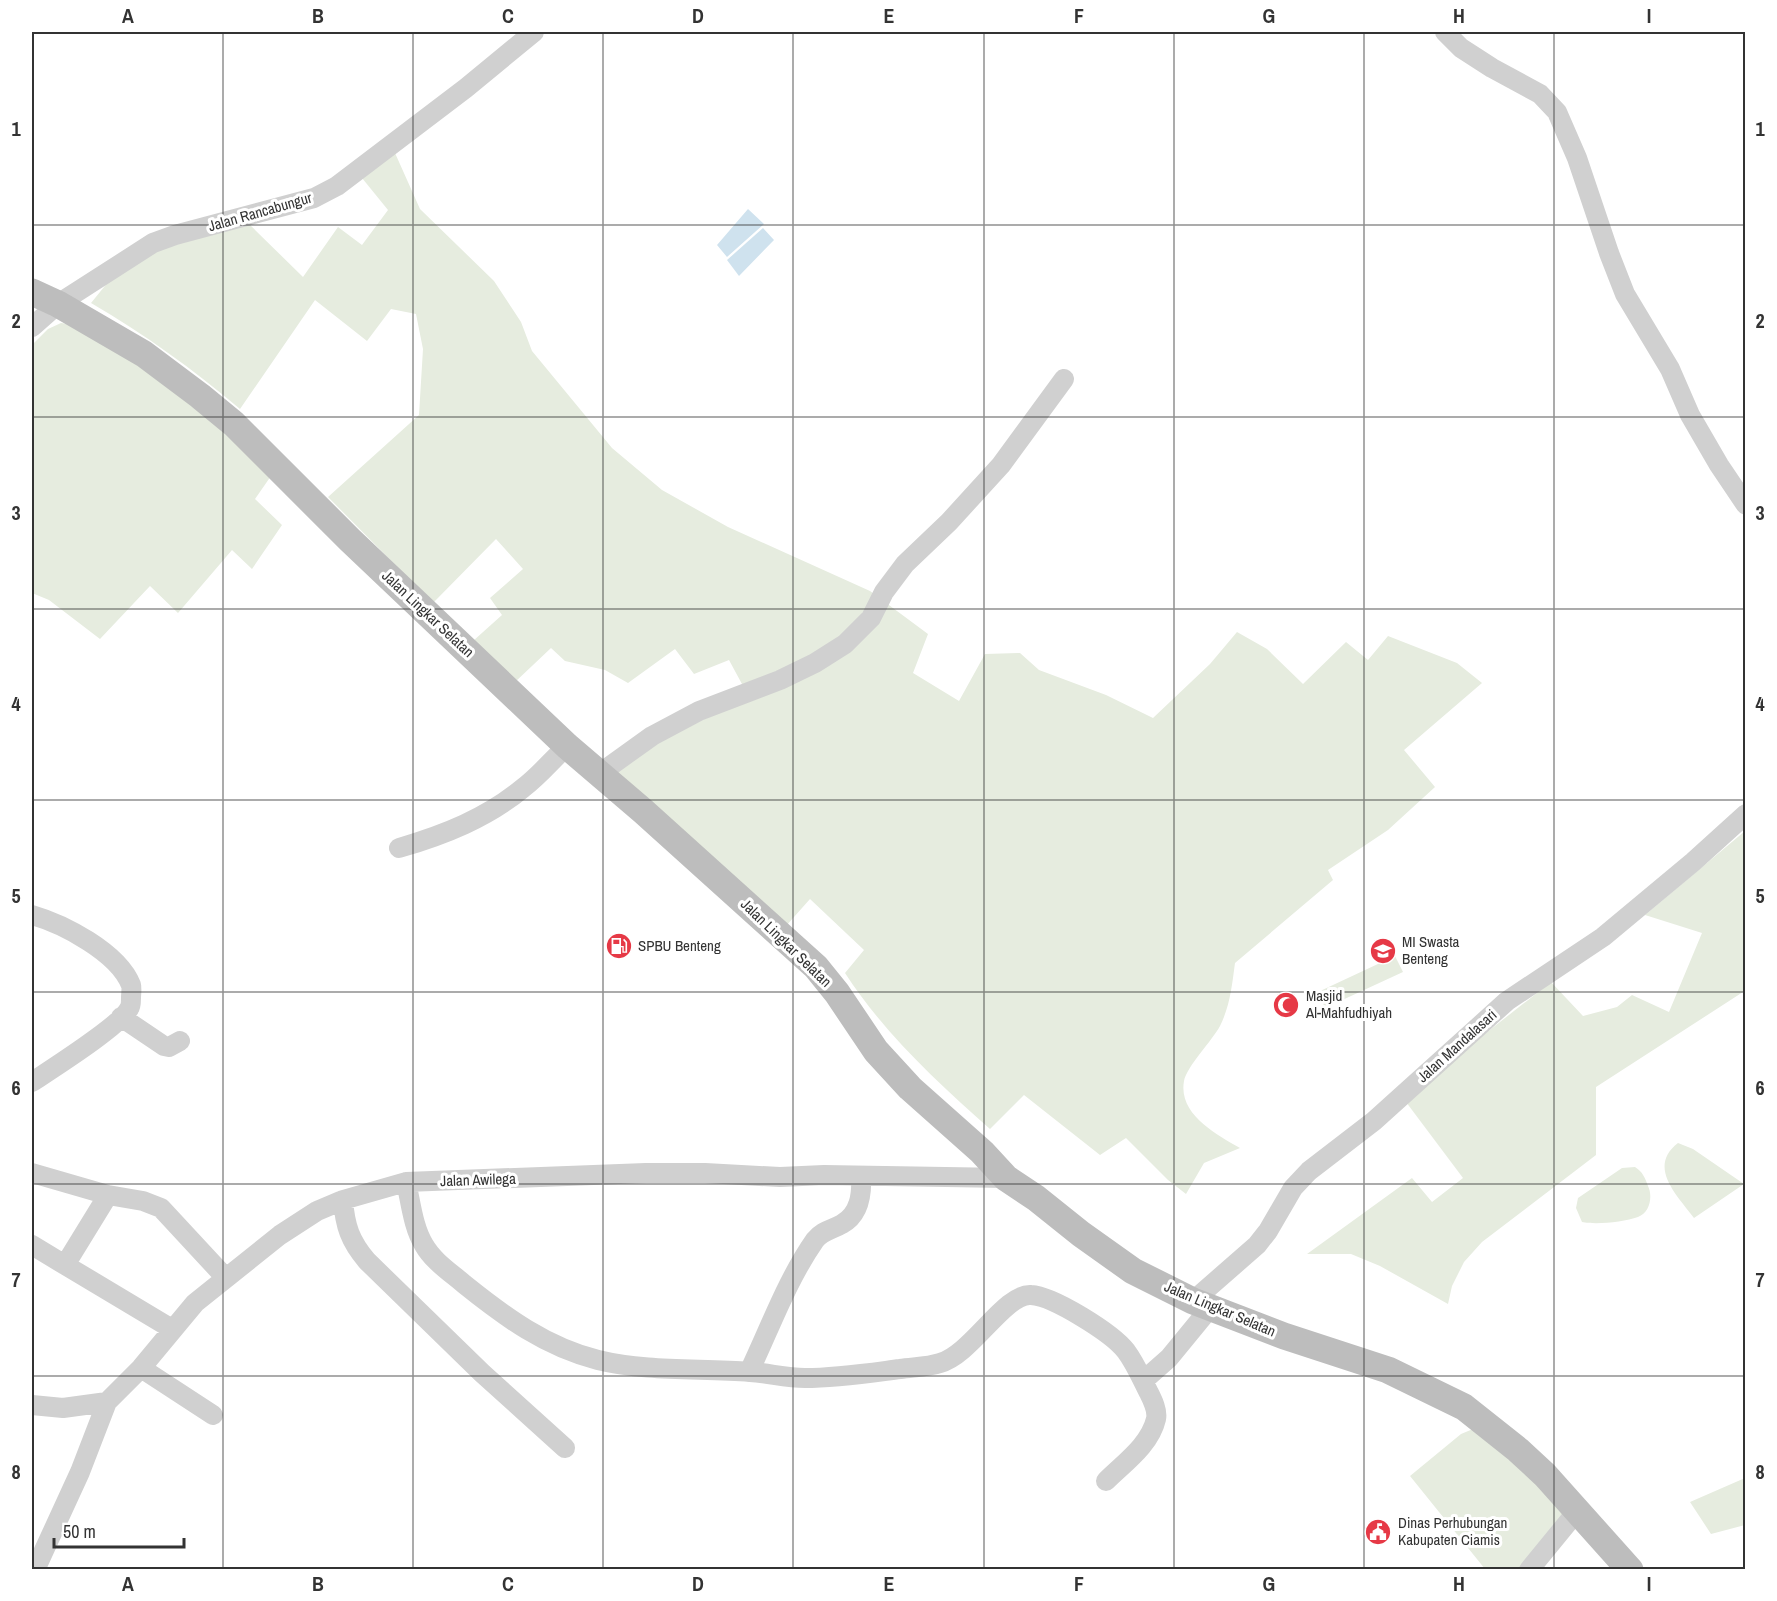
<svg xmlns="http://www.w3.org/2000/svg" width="1777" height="1601" viewBox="0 0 1777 1601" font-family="'Archivo Narrow',sans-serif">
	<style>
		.green { fill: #e6ecdf }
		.water { fill: #cfe2ee }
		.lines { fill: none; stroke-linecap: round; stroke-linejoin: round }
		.street { stroke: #d0d0d0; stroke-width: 20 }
		.secondary { stroke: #bdbdbd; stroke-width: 27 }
		.grid { fill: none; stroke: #333; stroke-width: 1.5; stroke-opacity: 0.55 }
		.labels { text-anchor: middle; stroke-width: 6; stroke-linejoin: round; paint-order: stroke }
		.street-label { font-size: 15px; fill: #333; stroke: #fff }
		.poi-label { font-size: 15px; fill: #333; stroke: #fff; text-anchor: start }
		.neatline { fill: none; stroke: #333; stroke-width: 2 }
		.grid-label { font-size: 20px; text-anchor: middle; font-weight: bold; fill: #333 }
	</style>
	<rect width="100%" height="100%" fill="#fff"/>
	<path class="green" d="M395,153L420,209L494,281L521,322L532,351L612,448L662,490L728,527L870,591L928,634L913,673L959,701L985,654L1020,653L1039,670L1106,695L1153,718L1210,664L1237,632L1267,649L1303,684L1346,642L1368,660L1388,636L1457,663L1482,683L1404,750L1435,787L1388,830L1328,870L1333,880L1235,963C1232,985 1230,1006 1220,1026C1212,1041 1187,1066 1184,1081C1178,1114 1216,1134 1240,1148L1204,1163L1186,1194L1168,1180L1126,1138L1100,1155L1024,1095L990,1129C936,1081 884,1033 845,973L864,950L810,899L786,926L611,772L658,742L749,697L729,660L694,674L675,649L628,683L605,670L565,661L551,648L514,683L473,641L502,615L490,598L523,569L496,539L433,603L328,497L419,415L423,349L416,314L391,309L367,341L315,300L240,409C193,369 144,334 91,303L113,276L159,246L249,224L303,277L338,227L362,245L388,210L362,178Z
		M61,323L75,325L107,343L196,407L271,476L255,499L282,525L252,569L232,550L178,613L150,586L100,639L49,600L32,593V345L48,329Z
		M1745,831V995L1743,992L1596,1087V1155L1482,1242L1464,1262L1452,1286L1448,1304L1380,1266L1351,1254H1307L1412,1178L1432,1202L1463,1178L1403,1098L1551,982L1583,1016L1617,1007L1632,995L1669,1012L1702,933L1645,915Z
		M1395,956L1403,972L1325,1008L1318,992Z
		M1678,1143L1693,1149L1744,1184L1694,1218C1677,1195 1647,1167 1678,1143Z
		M1635,1167C1643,1172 1645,1178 1648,1186C1653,1196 1650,1213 1638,1217C1624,1222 1596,1225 1582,1222L1576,1208L1578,1198L1622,1168Z
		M1473,1429L1570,1509L1521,1569H1485L1410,1476L1461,1434Z
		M1745,1478V1525L1711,1534L1690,1502Z"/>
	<path class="water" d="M748,209L764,224L727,257L717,245Z
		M763,228L774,240L739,276L727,260Z"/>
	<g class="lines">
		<path class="street" d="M1445,32L1461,48L1492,68L1540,94L1557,112L1577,158L1609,253L1625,294L1670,369L1690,415L1719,465L1746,505
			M32,327L58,304L153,243L175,235L314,198L337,186L466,88L534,32
			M599,774L652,736L699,711L780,680L815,663L845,644L871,618L884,592L905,564L949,522L1001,465L1064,379
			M399,848C444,835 487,818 523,788C539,776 552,760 567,746
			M32,915C63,924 118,952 131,985C132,988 131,994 131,998C131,999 131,1006 130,1007C123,1024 50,1070 32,1082
			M121,1017L164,1046L169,1047L180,1041
			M32,1173L108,1195L143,1201L161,1208L225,1277
			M406,1182C411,1203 413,1227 424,1245C433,1261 450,1272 464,1284C505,1317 546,1347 598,1360C647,1372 700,1368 750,1372C768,1373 786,1378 805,1378C837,1378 869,1373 900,1369C913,1367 928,1367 940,1363C971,1355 1005,1293 1031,1295C1053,1296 1112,1333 1126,1351C1135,1363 1141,1377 1148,1391C1152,1399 1158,1410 1156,1419C1150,1445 1124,1463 1106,1481
			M108,1195L65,1265L172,1329
			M343,1200C345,1226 350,1241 367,1261L482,1373L565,1448
			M32,1245L65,1265
			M1193,1301L1257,1245L1268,1231L1293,1188L1309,1171L1374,1121L1507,1001L1603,937L1693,862L1746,814
			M141,1368L213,1415
			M749,1372C770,1328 787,1280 815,1240C823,1230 832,1230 842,1224C860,1214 862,1194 861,1176
			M1143,1381L1169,1358L1210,1308
			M32,1405L63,1408L107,1402L141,1368L195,1303L280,1235L317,1211L343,1200L406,1182L646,1173H705L780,1177L824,1175L1006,1178
			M35,1570L80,1472L107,1402
			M1529,1570L1578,1510"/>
		<path class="secondary" d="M32,292L58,304L144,354L200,396L234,424L350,540L567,746L643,811L816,967L837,993L876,1051L910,1088L982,1152L1006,1178L1036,1198L1081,1234L1133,1271L1193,1301L1284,1336L1388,1370L1464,1407L1518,1450L1545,1475L1630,1570"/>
	</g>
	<path class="grid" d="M223,32V1570M413,32V1570M603,32V1570M793,32V1570M984,32V1570M1174,32V1570M1364,32V1570M1554,32V1570M32,225H1746M32,417H1746M32,609H1746M32,800H1746M32,992H1746M32,1184H1746M32,1376H1746"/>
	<defs>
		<g id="fuel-disc" transform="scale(1.35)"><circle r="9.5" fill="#e63946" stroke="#fff"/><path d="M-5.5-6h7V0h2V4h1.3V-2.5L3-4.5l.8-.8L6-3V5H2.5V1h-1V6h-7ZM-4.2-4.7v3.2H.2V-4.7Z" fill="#fff"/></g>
		<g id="school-disc" transform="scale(1.35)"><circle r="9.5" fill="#e63946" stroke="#fff"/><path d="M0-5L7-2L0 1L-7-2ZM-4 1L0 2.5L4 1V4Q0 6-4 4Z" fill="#fff"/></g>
		<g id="mosque-disc" transform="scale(1.35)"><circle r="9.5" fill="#e63946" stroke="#fff"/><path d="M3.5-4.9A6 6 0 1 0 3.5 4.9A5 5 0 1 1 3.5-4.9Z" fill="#fff"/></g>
		<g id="civic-disc" transform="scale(1.35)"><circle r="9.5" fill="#e63946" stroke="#fff"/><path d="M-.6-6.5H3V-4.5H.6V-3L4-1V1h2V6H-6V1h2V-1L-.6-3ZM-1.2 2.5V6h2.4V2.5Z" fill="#fff"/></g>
	</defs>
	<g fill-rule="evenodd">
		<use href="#fuel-disc" x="619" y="946"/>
		<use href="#school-disc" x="1383" y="951"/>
		<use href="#mosque-disc" x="1286" y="1005"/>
		<use href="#civic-disc" x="1378" y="1532"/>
	</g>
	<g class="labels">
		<g class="street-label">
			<text transform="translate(260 212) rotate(-16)" y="5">Jalan Rancabungur</text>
			<text transform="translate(428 614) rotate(43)" y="5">Jalan Lingkar Selatan</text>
			<text transform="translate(786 943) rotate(44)" y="5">Jalan Lingkar Selatan</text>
			<text transform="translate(1457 1046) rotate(-42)" y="5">Jalan Mandalasari</text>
			<text transform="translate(478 1180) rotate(-2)" y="5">Jalan Awilega</text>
			<text transform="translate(1220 1309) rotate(23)" y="5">Jalan Lingkar Selatan</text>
		</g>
		<g class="poi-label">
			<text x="1402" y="947">MI Swasta<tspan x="1402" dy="17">Benteng</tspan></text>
			<text x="638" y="951">SPBU Benteng</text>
			<text x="1306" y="1001">Masjid<tspan x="1306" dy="17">Al-Mahfudhiyah</tspan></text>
			<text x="1398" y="1528">Dinas Perhubungan<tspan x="1398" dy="17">Kabupaten Ciamis</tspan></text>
		</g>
	</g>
	<rect width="1777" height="1601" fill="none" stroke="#ffffff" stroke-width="66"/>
	<path d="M54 1538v9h130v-9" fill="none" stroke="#333333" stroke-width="3"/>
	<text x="63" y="1538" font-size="18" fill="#333333" stroke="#ffffff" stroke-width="4.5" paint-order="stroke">50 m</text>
	<rect x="33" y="33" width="1711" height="1535" class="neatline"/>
	<g class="grid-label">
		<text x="128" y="23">A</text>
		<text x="318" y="23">B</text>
		<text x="508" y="23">C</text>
		<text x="698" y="23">D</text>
		<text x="889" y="23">E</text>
		<text x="1079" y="23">F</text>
		<text x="1269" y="23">G</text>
		<text x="1459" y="23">H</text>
		<text x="1649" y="23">I</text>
		<text x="16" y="136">1</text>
		<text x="1760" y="136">1</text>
		<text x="16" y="328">2</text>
		<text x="1760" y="328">2</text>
		<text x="16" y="520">3</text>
		<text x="1760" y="520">3</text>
		<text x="16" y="711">4</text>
		<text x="1760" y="711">4</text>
		<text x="16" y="903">5</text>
		<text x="1760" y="903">5</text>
		<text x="16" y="1095">6</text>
		<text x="1760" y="1095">6</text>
		<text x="16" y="1287">7</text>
		<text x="1760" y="1287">7</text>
		<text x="16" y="1479">8</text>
		<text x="1760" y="1479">8</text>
		<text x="128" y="1591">A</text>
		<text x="318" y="1591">B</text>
		<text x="508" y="1591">C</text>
		<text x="698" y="1591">D</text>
		<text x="889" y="1591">E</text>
		<text x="1079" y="1591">F</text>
		<text x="1269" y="1591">G</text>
		<text x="1459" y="1591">H</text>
		<text x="1649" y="1591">I</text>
	</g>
</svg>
